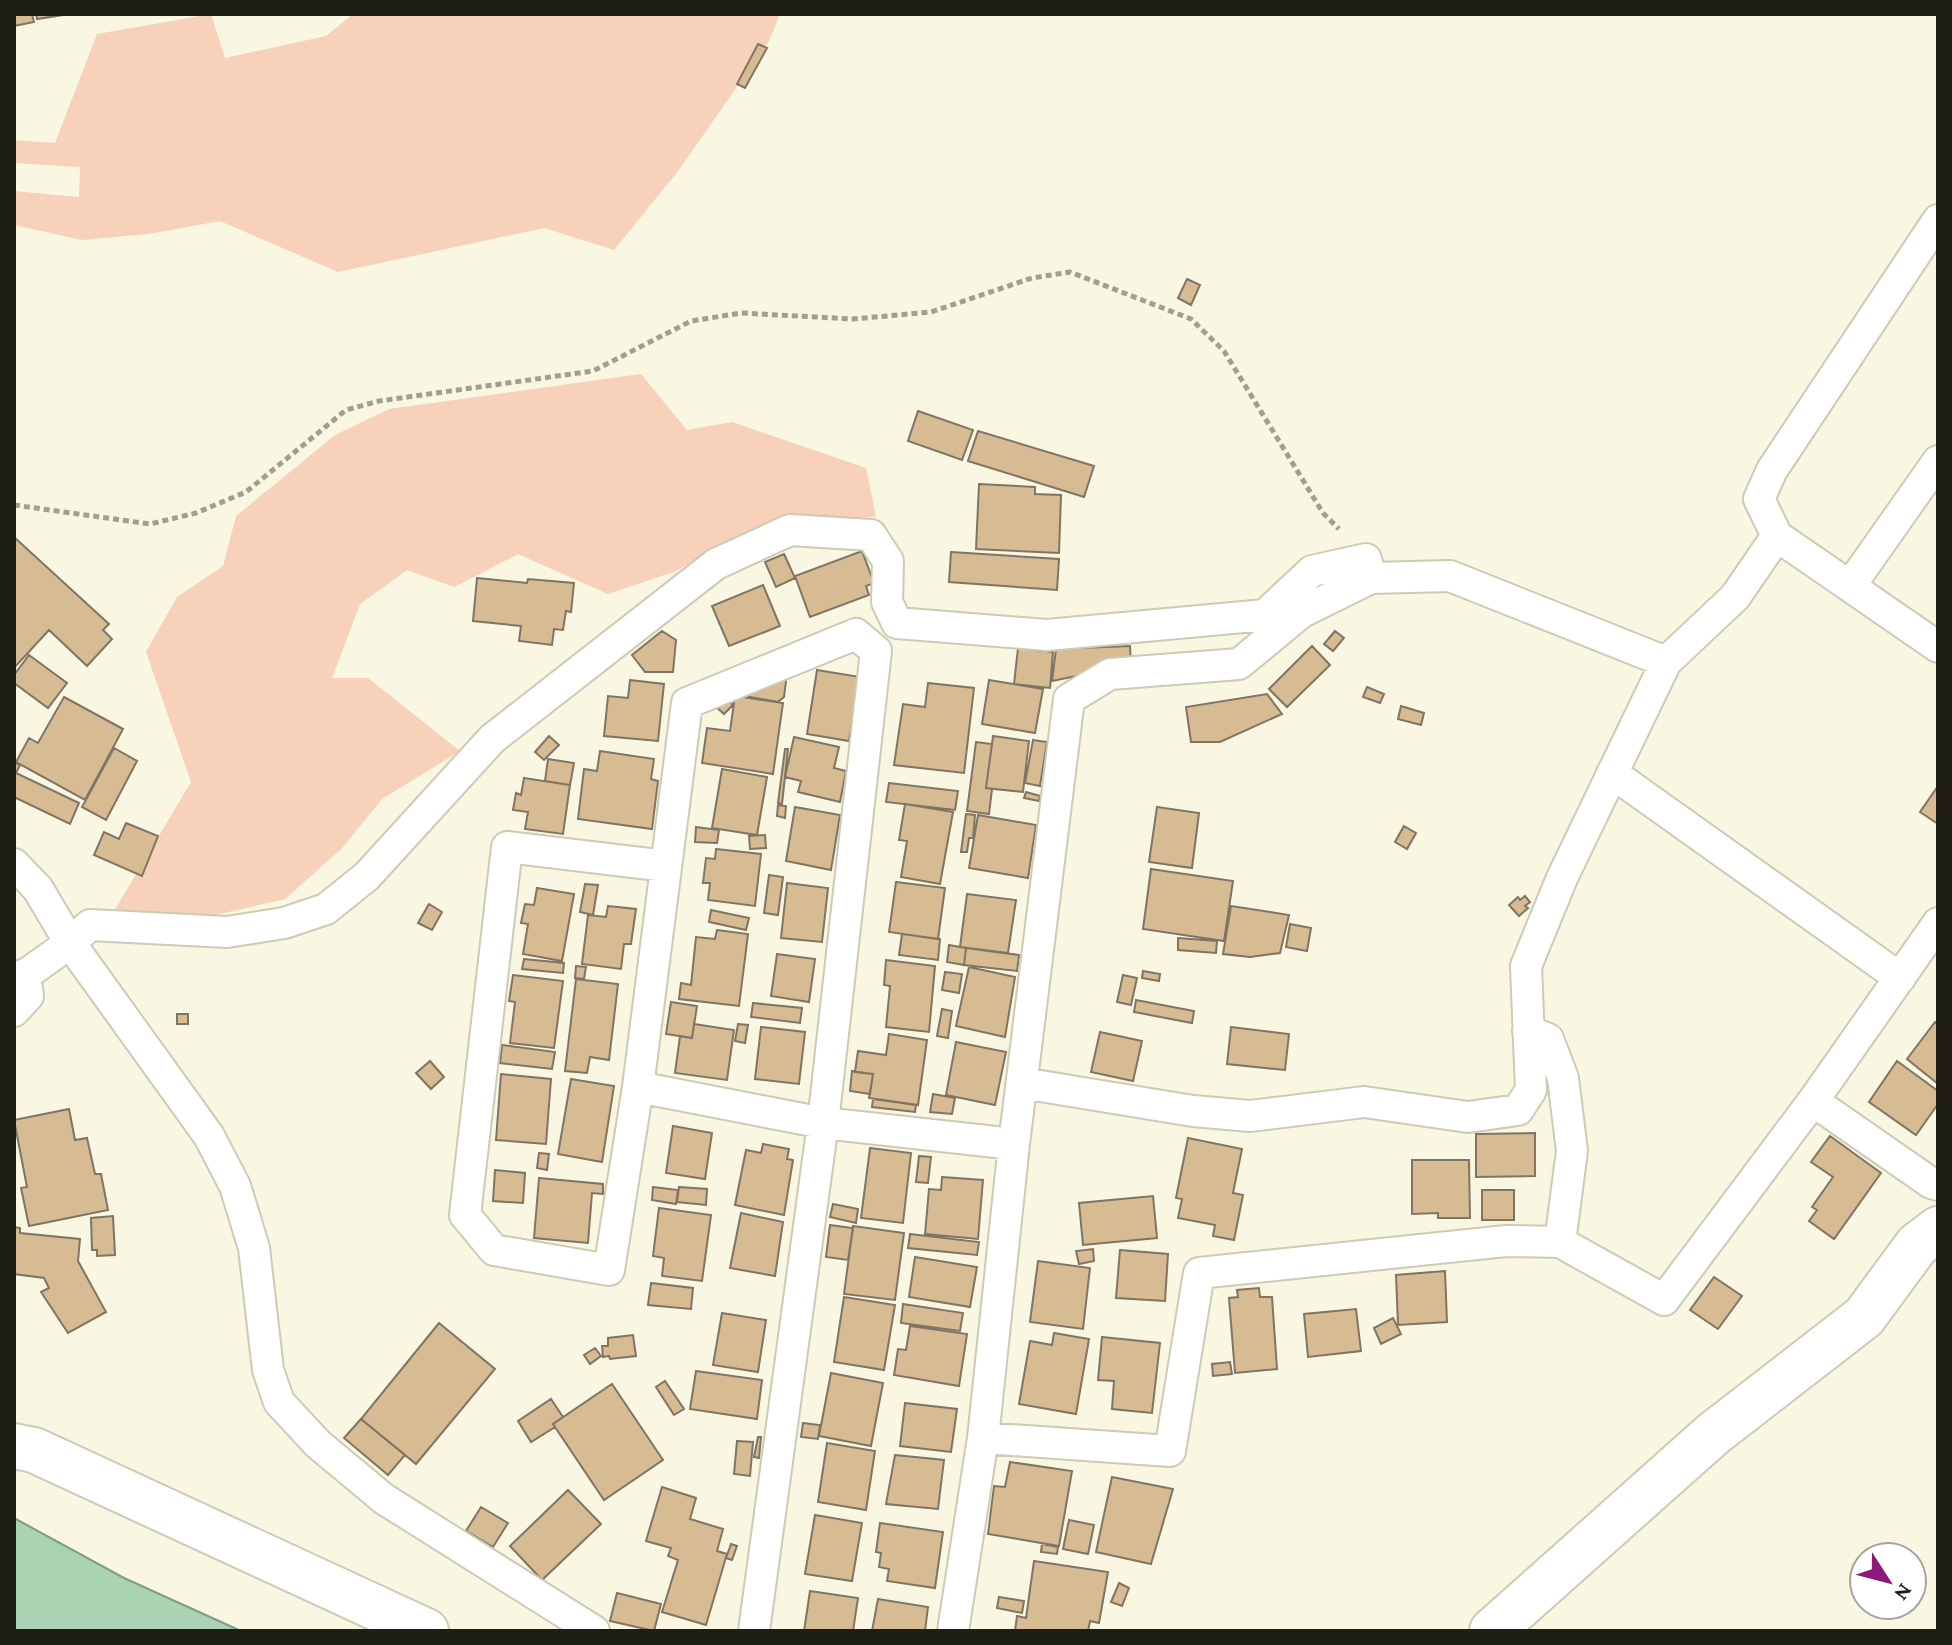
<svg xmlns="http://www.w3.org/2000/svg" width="1952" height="1645" viewBox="0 0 1952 1645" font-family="'Crimson Pro',serif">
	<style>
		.green { fill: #f7d1ba }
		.water { fill: #a9d3b2; stroke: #809d83; stroke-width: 2 }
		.building { fill: #d7bb93; stroke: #807464; stroke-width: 2 }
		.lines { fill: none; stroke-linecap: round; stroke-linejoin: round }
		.street-casing { stroke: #cdcab5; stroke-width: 34 }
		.secondary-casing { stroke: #cdcab5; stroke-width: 48 }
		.path { stroke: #a1a08f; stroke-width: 5; stroke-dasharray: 6 4; stroke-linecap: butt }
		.street { stroke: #fff; stroke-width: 30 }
		.secondary { stroke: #fff; stroke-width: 44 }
	</style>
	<rect width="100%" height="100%" fill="#f9f7e1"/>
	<path class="green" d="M211,14L225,58L326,36L353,14H780L769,41L678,171L614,250L544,228L338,272L220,221L148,234L82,240L14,225V191L79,197L80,167L14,163V140L55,143L97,34Z
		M641,374L687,430L732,422L866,468L876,517L807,519L741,534L676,571L608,594L518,554L454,587L407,570L360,604L332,678H368L460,751L382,799L341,849L285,899L202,918L114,911L191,782L146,652L177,597L223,566L236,516L335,435L389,409Z"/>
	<path class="water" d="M14,1518L124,1578L241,1631H14Z"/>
	<path class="building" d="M14,14H32L34,22L14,26Z
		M36,14H70L37,19Z
		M758,44L767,48L745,88L737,84Z
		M1187,279L1200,285L1191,305L1178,298Z
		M918,411L973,430L962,460L908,441Z
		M978,431L1094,466L1084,497L968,461Z
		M979,484L1035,487V494L1061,495L1059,553L976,549Z
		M14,537L109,624L103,630L112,639L87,666L49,630L14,668Z
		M862,551L874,583L866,586L869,595L810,617L795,576Z
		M951,552L1059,559L1057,590L949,582Z
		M784,554L795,578L776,587L765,562Z
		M477,578L527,583L528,579L574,583L571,612L566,611L563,630L554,629L552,645L519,641L521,626L473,621Z
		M763,585L780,626L729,646L712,606Z
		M662,631L676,640L673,672H645L632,655Z
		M1335,631L1344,638L1333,651L1324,644Z
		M1130,646L1131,665L1052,681L1056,649Z
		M1312,646L1330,665L1287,707L1269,689Z
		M1018,648L1053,652L1050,688L1014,684Z
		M29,655L67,683L48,708L14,683V675Z
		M817,670L860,677L849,741L807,734Z
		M787,673L784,697L778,702L739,695Z
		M630,680L664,684L658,741L604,736L608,696L628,698Z
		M989,680L1043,689L1035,733L982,724Z
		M928,683L974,688L964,773L894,765L903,704L925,707Z
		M1367,687L1384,694L1380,703L1363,697Z
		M1267,694L1282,714L1220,742H1191L1186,707Z
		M724,696L733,705L724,714L714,705Z
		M735,696L783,703L773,774L702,763L707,728L730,731Z
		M64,697L123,729L85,800L16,762L29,738L38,743Z
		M1401,706L1424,713L1421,725L1398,719Z
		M549,736L559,745L544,760L535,752Z
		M993,736L1029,741L1023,792L986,788Z
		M794,737L839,747L834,768L846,771L840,802L798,792L801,781L785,777Z
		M1033,740L1047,742L1040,786L1025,783Z
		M976,742L992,744L986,788L992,789L989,814L967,811Z
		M114,748L137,761L106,820L82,807Z
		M785,749H788L782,804L778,803Z
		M600,751L654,759L651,779L658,781L652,829L578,819L584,769L597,771Z
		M548,759L574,763L570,785L545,781Z
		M14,762L20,765L16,773L79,803L70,824L14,797Z
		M722,769L767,777L757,835L712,828Z
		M524,778L570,785L563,834L525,829L528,812L513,810L516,793L521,795Z
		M889,783L958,791L955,810L886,802Z
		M1938,786V824L1920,812Z
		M1026,792L1040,796L1039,801L1024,798Z
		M905,804L953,812L940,884L901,877L907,841L899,840Z
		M778,805L786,806L785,818L777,816Z
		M795,807L840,815L831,870L786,861Z
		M1157,807L1199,813L1192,868L1149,862Z
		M966,814L975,815L973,838H969L967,852H961Z
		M978,815L1036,825L1028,878L969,868Z
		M126,823L158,836L142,876L94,855L104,832L119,839Z
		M1404,826L1416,833L1407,849L1395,842Z
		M696,827L719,830L717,843L695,842Z
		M765,835L766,848L750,849L749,836Z
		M716,849L761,854L755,906L708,900L710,883H703L706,858L715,859Z
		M1151,869L1233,881L1224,941L1143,929Z
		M769,875L783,877L778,915L764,913Z
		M896,882L945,888L938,939L889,932Z
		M787,883L828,888L822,942L781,938Z
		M585,884L598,885L593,915L580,912Z
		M537,888L574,894L562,961L523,954L528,924L521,923L525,904L534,905Z
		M967,894L1016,900L1008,953L960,947Z
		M1525,896L1530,902L1525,906L1528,908L1519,916L1509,905L1518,897L1520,900Z
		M429,904L442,912L432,930L418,923Z
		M608,906L636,909L631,944H624L621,969L582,964L588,915L606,917Z
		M1231,906L1289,915L1280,953L1250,957L1223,954Z
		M711,910L749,918L746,930L709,922Z
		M1290,924L1311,928L1307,951L1286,947Z
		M717,930L748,934L739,1006L679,999L681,983L691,985L696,937L715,939Z
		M902,934L940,939L938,960L899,955Z
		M1178,938L1217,941L1216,953L1178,950Z
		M949,945L966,948L964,965L947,962Z
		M966,948L1019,955L1017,971L964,965Z
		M777,954L815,959L809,1002L771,996Z
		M524,959L564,963L563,973L522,969Z
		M886,960L935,966L929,1032L886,1027L890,986L884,985Z
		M576,966L586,967L584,979L575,978Z
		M969,967L1015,977L1005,1037L956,1026Z
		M1143,971L1160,974L1159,981L1142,978Z
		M945,972L962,974L959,993L942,990Z
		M513,975L563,981L554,1048L510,1043L515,1002L509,1001Z
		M1123,975L1137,978L1131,1005L1117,1002Z
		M576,979L618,984L609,1060L590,1057L587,1073L565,1071Z
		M1136,1000L1194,1011L1192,1023L1134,1012Z
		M671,1002L697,1006L692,1038L666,1034Z
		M753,1003L802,1008L800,1023L751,1017Z
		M942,1009L952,1011L948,1038L937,1036Z
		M177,1014H188V1024H177Z
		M1935,1022L1938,1025V1084L1907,1059Z
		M694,1024L734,1030L727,1080L675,1073L680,1036L692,1038Z
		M738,1024L748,1025L745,1043L735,1041Z
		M761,1027L805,1032L799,1084L755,1079Z
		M1231,1027L1289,1034L1285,1070L1227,1064Z
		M1100,1032L1142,1041L1133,1081L1091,1072Z
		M889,1034L927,1040L918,1105L869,1098L873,1074L855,1072L858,1051L886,1055Z
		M956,1042L1006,1052L995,1105L946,1095Z
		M502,1045L555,1052L552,1069L500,1063Z
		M430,1061L444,1077L431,1089L416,1073Z
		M1897,1061L1938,1091V1104L1916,1135L1869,1102Z
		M852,1071L873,1074L870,1094L850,1091Z
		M501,1074L551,1079L546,1144L496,1140Z
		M571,1079L614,1086L602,1162L558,1154Z
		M933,1094L955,1098L952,1114L930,1112Z
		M873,1099L916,1105L915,1112L872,1107Z
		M69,1109L75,1140L87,1138L95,1174H101L108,1210L29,1226L21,1188L27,1187L14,1120Z
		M673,1126L712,1133L705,1179L666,1173Z
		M1535,1133V1176L1476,1177V1134Z
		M1830,1136L1881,1173L1834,1239L1809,1221L1817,1210L1812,1207L1833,1177L1811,1162Z
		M1188,1138L1242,1149L1233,1193L1243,1195L1234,1240L1213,1236L1215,1225L1178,1218L1182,1199L1176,1198Z
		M763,1144L789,1149L787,1159L793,1160L784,1215L735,1205L746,1150L761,1153Z
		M870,1148L911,1153L903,1223L861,1218Z
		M539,1153L549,1154L547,1170L537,1168Z
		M919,1156L931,1157L928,1183L916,1182Z
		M1412,1160H1469L1470,1218H1438V1213L1412,1214Z
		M495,1170L525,1173L523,1203L493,1201Z
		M942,1177L983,1180L978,1239L925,1234L929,1189L941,1190Z
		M539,1178L603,1184V1194L592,1193L588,1243L534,1238Z
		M653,1187L678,1190L676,1204L652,1200Z
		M679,1187L707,1189L706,1205L677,1202Z
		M1482,1190H1514V1220H1482Z
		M1153,1196L1157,1238L1083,1245L1079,1203Z
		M833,1204L858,1209L856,1223L830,1217Z
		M659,1208L711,1215L702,1281L662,1276L664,1258L653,1256Z
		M741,1213L783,1222L775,1276L730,1268Z
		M113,1216L115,1255L97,1256V1250H92L91,1218Z
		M830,1225L853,1228L848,1260L826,1257Z
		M853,1226L904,1233L895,1300L844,1294Z
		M14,1227L20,1228V1233L80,1239L78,1261L106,1312L68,1333L41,1292L49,1288L44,1278L14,1274Z
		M910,1234L979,1242L977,1255L908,1248Z
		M1093,1249L1094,1261L1079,1264L1076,1251Z
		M1120,1250L1168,1254L1165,1301L1116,1298Z
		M915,1257L977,1267L970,1307L909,1297Z
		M1038,1261L1090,1268L1083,1329L1030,1322Z
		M1445,1271L1447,1322L1398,1325L1396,1275Z
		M1714,1277L1742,1296L1718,1329L1690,1310Z
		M651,1283L693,1288L691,1309L648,1305Z
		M1259,1288L1260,1297H1272L1277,1369L1235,1373L1229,1298L1238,1297L1237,1290Z
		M844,1297L895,1305L884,1370L834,1362Z
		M903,1304L963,1313L960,1331L901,1323Z
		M1356,1309L1361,1351L1308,1357L1304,1314Z
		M722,1313L766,1320L758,1372L713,1365Z
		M1393,1318L1401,1334L1381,1344L1374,1328Z
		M439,1323L495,1369L416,1464L361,1419Z
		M910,1326L967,1334L959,1386L894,1375L898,1349L906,1350Z
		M1054,1333L1089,1339L1076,1414L1019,1404L1030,1341L1052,1345Z
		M633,1335L636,1356L610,1359L609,1356L603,1357L602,1346H608V1338Z
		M1102,1337L1160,1343L1152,1413L1112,1409L1114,1381L1098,1380Z
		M595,1348L601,1356L590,1364L584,1355Z
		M1230,1362L1232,1374L1213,1376L1212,1364Z
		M696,1371L762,1380L757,1419L690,1409Z
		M831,1373L883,1383L871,1446L819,1436Z
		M665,1381L684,1409L674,1415L656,1387Z
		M612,1384L663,1460L604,1500L553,1424Z
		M551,1399L563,1417L553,1424L555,1427L531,1442L518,1421Z
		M905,1403L957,1409L951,1452L900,1446Z
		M361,1419L405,1455L388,1475L344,1438Z
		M803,1423L820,1425L818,1439L801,1437Z
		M758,1437H761L759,1458L754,1457Z
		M737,1441L753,1442L750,1476L734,1474Z
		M827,1443L875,1451L866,1510L818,1502Z
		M895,1455L944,1460L938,1509L886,1504Z
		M1010,1462L1072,1471L1059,1546L988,1534L994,1486L1005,1487Z
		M1112,1477L1173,1489L1151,1564L1096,1552Z
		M662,1487L696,1498L690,1519L723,1529L717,1551L727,1554L706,1625L662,1612L678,1560L668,1556L671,1548L646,1541Z
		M568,1490L601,1524L542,1580L510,1546Z
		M481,1507L508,1523L493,1547L466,1531Z
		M815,1515L862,1523L852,1581L805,1574Z
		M1069,1520L1094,1525L1088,1554L1063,1549Z
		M880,1523L943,1532L935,1588L887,1581L889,1569L879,1567L881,1553L876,1552Z
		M731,1544L737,1546L732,1560L726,1558Z
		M1042,1544L1058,1547L1057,1554L1041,1552Z
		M1034,1561L1108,1572L1099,1623L1090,1621L1088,1631H1015L1017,1616L1026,1618Z
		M1119,1583L1129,1588L1122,1606L1111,1602Z
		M810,1591L858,1598L853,1631H804Z
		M617,1593L661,1604L654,1631L610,1621Z
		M999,1597L1024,1601L1022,1613L997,1608Z
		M878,1599L928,1607L925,1631H872Z"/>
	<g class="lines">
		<g class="street-casing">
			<path id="street" d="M1777,536L1938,647
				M1850,586L1938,461
				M1612,773L1900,978
				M14,864L38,889L70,943L209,1136L235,1186L254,1248L268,1370L279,1402L318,1444L384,1499L594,1631
				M666,866L507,847L465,1215L494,1250L609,1270L638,1087L687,703L856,634L876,651L823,1123L754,1631
				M1938,923L1813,1101L1931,1183L1938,1185
				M14,983L70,943L90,925L227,932L284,923L326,909L367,876L492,739L716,564L790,530L871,535L888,561L887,602L897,623L1047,635L1265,615L1312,571L1366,559L1371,578
				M14,1011L28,996L25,974
				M1528,1031L1548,1039L1563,1078L1572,1151L1560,1242
				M1022,1083L1193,1111L1250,1116L1364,1102L1468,1117L1518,1110L1531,1090L1526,966L1562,878L1666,662
				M638,1087L823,1123L1014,1144
				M983,1438L1170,1451L1199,1273L1506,1241L1560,1242L1664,1300L1813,1101
				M953,1631L983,1438L1014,1144L1069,699L1110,674L1239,664L1302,612L1371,578L1450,576L1666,662L1735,597L1777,536L1759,499L1772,470L1938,220"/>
		</g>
		<g class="secondary-casing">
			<path id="secondary" d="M14,1446L34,1450L426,1631
				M1492,1631L1713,1434L1864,1317L1917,1245L1938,1229"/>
		</g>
		<path class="path" d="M14,505L150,524L196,513L246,492L346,410L379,401L593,371L691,321L741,313L853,319L931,312L1032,278L1070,272L1191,319L1224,351L1323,513L1339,529"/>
		<use href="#street" class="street"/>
		<use href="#secondary" class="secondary"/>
	</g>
	<rect width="1952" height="1645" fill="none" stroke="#1f1e16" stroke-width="32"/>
	<g transform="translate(1888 1581) rotate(126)"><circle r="38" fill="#ffffff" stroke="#a5a5a2" stroke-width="2"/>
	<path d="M0-6L14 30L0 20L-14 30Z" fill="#8e1979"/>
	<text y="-12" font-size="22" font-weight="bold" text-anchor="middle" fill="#1f1e16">N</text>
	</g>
</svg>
